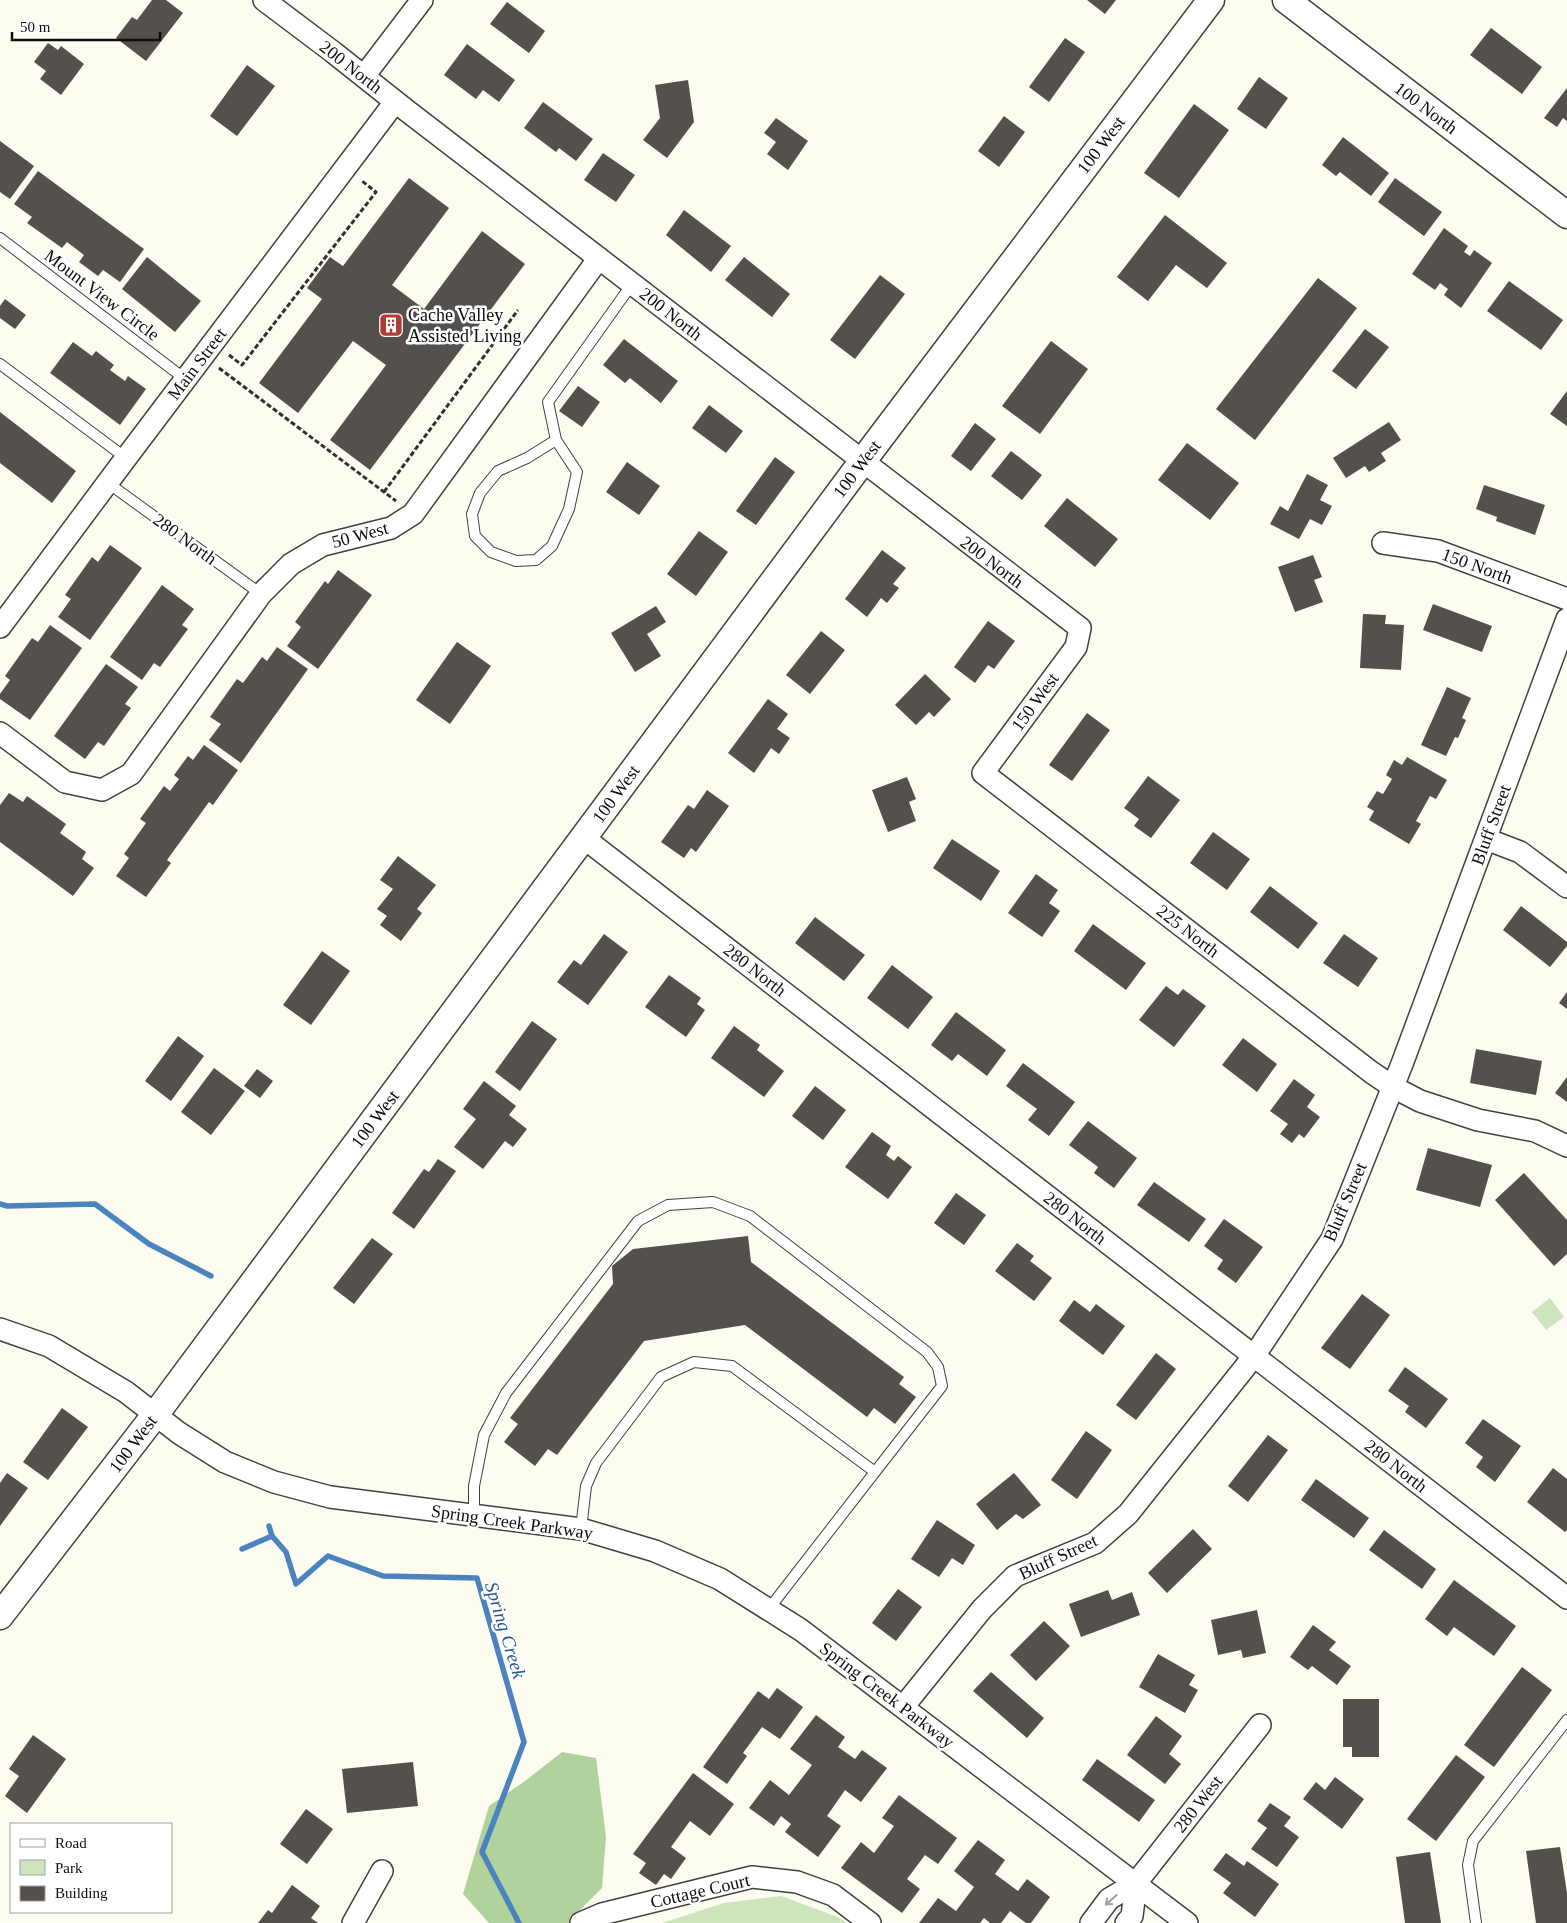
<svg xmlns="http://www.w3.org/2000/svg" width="1567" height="1923" viewBox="0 0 1567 1923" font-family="'Times New Roman',serif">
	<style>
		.green { fill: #cde4bd }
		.forest { fill: #b0d39e }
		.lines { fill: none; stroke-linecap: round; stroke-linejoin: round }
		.stream { stroke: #4a83bd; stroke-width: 5.5 }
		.building { fill: #55504b }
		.service-casing { stroke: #414141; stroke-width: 12 }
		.minor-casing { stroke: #414141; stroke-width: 24 }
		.tertiary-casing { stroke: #414141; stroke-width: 29 }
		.path { stroke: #303030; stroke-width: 3; stroke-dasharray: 5 2.5; stroke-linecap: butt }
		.service { stroke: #fff; stroke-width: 10 }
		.minor { stroke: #fff; stroke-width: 21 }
		.tertiary { stroke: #fff; stroke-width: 26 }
		.oneway { stroke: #9f9f9f }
		.labels { text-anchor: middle; stroke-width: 5; stroke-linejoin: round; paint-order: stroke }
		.street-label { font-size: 18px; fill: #0e0e0e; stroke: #fff }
		.poi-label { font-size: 18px; fill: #0e0e0e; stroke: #fff; text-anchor: start }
		.water-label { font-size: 19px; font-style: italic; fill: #255791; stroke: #fff }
	</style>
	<rect width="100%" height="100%" fill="#fdfcf0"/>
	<path class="green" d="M1550,1298L1564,1317L1546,1330L1532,1312Z
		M781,1896L838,1917L847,1923H662L724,1903Z"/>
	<path class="forest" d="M562,1752L596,1758L606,1837L602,1888L571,1919L572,1923H489L463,1894L489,1806L525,1781Z"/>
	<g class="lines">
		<path class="stream" d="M0,1204L7,1206L95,1204L149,1244L211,1276
			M269,1526L272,1536
			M242,1549L272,1536L286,1552L296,1584L328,1556L383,1576L477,1578L524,1742L482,1852L519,1923"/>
	</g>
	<path class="building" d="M152,0H166L183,13L146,61L116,38L132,17L137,20Z
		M1087,0H1116L1105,14Z
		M507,2L545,31L529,53L490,24Z
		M1491,28L1542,67L1522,94L1470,55Z
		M1065,38L1085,52L1049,102L1029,87Z
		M48,43L58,50L61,46L84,64L61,95L40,79L46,71L34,62Z
		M467,44L515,80L499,102L483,90L476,99L444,75Z
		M247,65L275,86L237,136L210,116Z
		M1259,77L1288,98L1266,129L1237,109Z
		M688,80L694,122L667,158L643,140L660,118L655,85Z
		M1567,88V121L1563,118L1557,127L1544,118Z
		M543,102L593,139L576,161L559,148L556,152L524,128Z
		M1194,104L1229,130L1179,198L1144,173Z
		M1004,116L1025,132L999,167L978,151Z
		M776,118L808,141L788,170L767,154L776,142L764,133Z
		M1343,137L1389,173L1371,196L1340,172L1336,176L1322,165Z
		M0,141L34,166L10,199L0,192Z
		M603,153L635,175L616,202L584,180Z
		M38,171L144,249L120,282L103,270L98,276L79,262L84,255L67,242L62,248L27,223L32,217L14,204Z
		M409,178L449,208L392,285L424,309L482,231L525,264L370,470L330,440L386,365L353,341L298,413L259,383L322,299L307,288L330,257L343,266Z
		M1395,178L1442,212L1424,236L1378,202Z
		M684,210L731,246L711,272L666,235Z
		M1165,215L1227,263L1207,288L1176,265L1148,301L1117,277Z
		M1444,228L1468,246L1464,252L1470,256L1474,250L1492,263L1461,308L1444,295L1448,289L1440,283L1435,290L1412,274Z
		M147,257L201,301L175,332L122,289Z
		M744,257L790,294L772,317L725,280Z
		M880,275L905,294L855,359L830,340Z
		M1318,278L1357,308L1255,440L1216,409Z
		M1509,281L1563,320L1541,350L1487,311Z
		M5,299L26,315L15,329L0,318V306Z
		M1365,329L1389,347L1356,389L1332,371Z
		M624,339L678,381L661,403L630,378L625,383L603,365Z
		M1051,341L1088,369L1040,434L1002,406Z
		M73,342L92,356L96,351L114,365L110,370L125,381L128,376L146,389L120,425L50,373Z
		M578,386L600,402L582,427L559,411Z
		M1567,391V426L1550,414Z
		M709,405L743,431L726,453L692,428Z
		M0,412L76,471L52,503L0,463Z
		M1389,422L1401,440L1381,453L1386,461L1369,472L1365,466L1346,478L1333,458Z
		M975,423L996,439L971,471L951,456Z
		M1187,443L1239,483L1210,520L1158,480Z
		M1011,451L1042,475L1022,500L991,476Z
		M775,457L795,472L756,525L736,511Z
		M627,462L660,486L639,515L606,492Z
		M1307,474L1328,485L1320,500L1332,506L1322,525L1310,519L1299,539L1270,524L1280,506L1288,511Z
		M1484,485L1545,505L1535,535L1496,521L1497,517L1476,509Z
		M1067,498L1118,539L1095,567L1044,526Z
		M699,531L728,552L696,596L667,574Z
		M110,545L142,568L90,640L58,617L71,599L65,595L92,557L98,562Z
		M882,550L906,568L893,584L899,588L887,603L881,598L867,617L845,599Z
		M1313,555L1322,577L1314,580L1323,602L1295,612L1278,567Z
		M338,570L372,595L318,669L287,646L301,627L295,622L325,581L328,584Z
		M162,585L194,609L182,625L188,629L160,667L154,663L142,680L110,657Z
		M1433,604L1492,626L1482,652L1423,630Z
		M656,606L666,622L647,634L661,656L635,672L611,633Z
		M1363,614L1386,615L1385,624L1404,625L1401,670L1360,668Z
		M988,621L1015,641L994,669L988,665L975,683L954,667Z
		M50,625L82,648L30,720L0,699V694L10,680L5,676L32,638L38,642Z
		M821,631L845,650L810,694L786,675Z
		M457,642L491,666L450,724L416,700Z
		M277,647L308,669L241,763L209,740L221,724L210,717L237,679L243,683L262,657L267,661Z
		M106,664L138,687L125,704L131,708L104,746L98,742L85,759L54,736Z
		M925,674L951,699L934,717L929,712L916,725L895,705Z
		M1447,687L1471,698L1462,718L1466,720L1458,738L1455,737L1446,756L1421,745Z
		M768,699L788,714L777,729L790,738L779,754L771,748L754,773L728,753Z
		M1087,713L1110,730L1072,781L1049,765Z
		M204,745L238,770L213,805L209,802L167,860L171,863L146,897L116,876L129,858L124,854L146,823L140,819L164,786L170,791L179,779L174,775L188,756L193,760Z
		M1407,757L1447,780L1436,799L1430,796L1416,821L1421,824L1409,844L1369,820L1374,811L1367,807L1377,791L1383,794L1392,779L1386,775L1394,760L1402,765Z
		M1148,776L1180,800L1151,838L1134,826L1139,819L1124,808Z
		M907,777L916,799L909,802L916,821L888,832L872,790Z
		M707,790L729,806L696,852L691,848L684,858L661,842L688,805L694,809Z
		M9,793L23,802L27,796L66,824L60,833L86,852L82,859L94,868L73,896L0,842V805Z
		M1213,832L1250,859L1227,890L1190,863Z
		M952,839L1000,871L981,901L933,868Z
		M398,856L436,885L417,909L422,913L401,941L380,925L387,916L377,909L393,889L380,880Z
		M1036,874L1058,890L1049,903L1060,911L1042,937L1008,913Z
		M1270,886L1318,923L1298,949L1250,912Z
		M1521,906L1567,942V946L1550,967L1503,930Z
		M815,917L865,955L844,981L795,943Z
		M1093,924L1146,963L1126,990L1074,951Z
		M604,934L628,952L588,1005L557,982L574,960L581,965Z
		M1344,934L1378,958L1358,987L1323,963Z
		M322,951L350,971L311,1025L283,1005Z
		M892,965L933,997L908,1029L867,998Z
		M669,975L701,998L697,1004L705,1010L686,1037L645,1007Z
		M1166,986L1178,995L1183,989L1206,1006L1174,1047L1139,1020Z
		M1567,992V1009L1559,1003Z
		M956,1012L1006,1050L987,1076L958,1054L952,1061L931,1045Z
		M532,1021L557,1039L520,1091L495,1072Z
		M734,1026L760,1045L757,1050L784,1071L764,1097L711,1058Z
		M178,1036L204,1056L171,1101L145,1081Z
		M1243,1038L1277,1064L1257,1092L1222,1065Z
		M1476,1049L1542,1061L1536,1095L1470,1083Z
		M1023,1063L1075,1102L1049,1136L1028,1120L1037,1109L1006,1086Z
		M214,1068L245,1091L211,1135L181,1112Z
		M257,1069L273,1081L260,1098L244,1086Z
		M1567,1077V1102L1555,1093Z
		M1294,1079L1315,1095L1307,1107L1320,1117L1304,1138L1299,1134L1292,1143L1280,1134L1288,1124L1270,1111Z
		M484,1081L516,1106L509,1115L527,1129L513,1147L505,1141L483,1169L454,1147L476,1119L463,1109Z
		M815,1086L846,1110L823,1140L792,1116Z
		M1088,1121L1137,1158L1114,1188L1094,1173L1098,1167L1069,1145Z
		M872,1132L891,1146L886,1155L894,1161L898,1156L912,1167L888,1199L845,1167Z
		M1428,1148L1492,1165L1480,1207L1416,1190Z
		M438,1159L456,1171L414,1229L392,1213L424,1169L429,1172Z
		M1524,1173L1567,1220V1254L1554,1266L1495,1200Z
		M1154,1182L1206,1219L1189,1242L1137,1205Z
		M956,1193L986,1215L964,1245L934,1223Z
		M1224,1219L1263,1247L1236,1283L1217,1269L1223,1260L1204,1246Z
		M748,1236L751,1262L904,1377L899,1384L916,1397L895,1424L874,1408L867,1417L745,1325L644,1341L557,1455L548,1449L535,1466L504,1442L518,1424L510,1418L613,1284L612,1266L633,1249Z
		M372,1238L393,1254L354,1304L333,1288Z
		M1017,1243L1034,1256L1030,1261L1052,1278L1034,1301L995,1271Z
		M1362,1294L1390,1315L1350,1369L1321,1348Z
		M1074,1300L1090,1312L1096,1304L1125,1326L1103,1355L1059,1321Z
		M1156,1353L1176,1369L1136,1420L1116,1405Z
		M1405,1367L1448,1399L1426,1428L1405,1412L1409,1406L1388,1391Z
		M62,1408L88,1427L48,1480L23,1462Z
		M1483,1419L1521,1446L1495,1482L1476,1467L1483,1457L1465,1443Z
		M1086,1431L1112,1450L1077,1499L1051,1480Z
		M1268,1435L1288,1450L1248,1502L1228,1486Z
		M1553,1468L1567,1479V1530L1565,1532L1527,1502Z
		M7,1473L28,1488L0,1526V1483Z
		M1014,1473L1041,1505L1023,1519L1016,1514L997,1530L976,1504Z
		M1316,1479L1369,1518L1354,1538L1301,1500Z
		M937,1520L975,1545L963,1565L952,1558L939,1577L911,1559Z
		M1193,1529L1212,1549L1167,1593L1148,1573Z
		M1384,1530L1436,1569L1422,1589L1369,1550Z
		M1454,1580L1516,1626L1494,1656L1454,1627L1447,1636L1425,1619Z
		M898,1589L922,1607L896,1641L872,1623Z
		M1108,1590L1112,1600L1132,1592L1140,1615L1081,1637L1069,1604Z
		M1257,1610L1266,1653L1243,1658L1241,1650L1218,1655L1211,1620Z
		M1044,1621L1070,1646L1036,1681L1010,1655Z
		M1313,1625L1336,1642L1329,1650L1351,1666L1337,1685L1312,1666L1308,1670L1290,1657Z
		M1158,1654L1195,1675L1189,1685L1198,1690L1185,1713L1139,1687Z
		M1522,1667L1552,1690L1494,1767L1464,1745Z
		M991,1672L1044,1718L1027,1738L973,1691Z
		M777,1688L803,1707L780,1739L762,1727L743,1753L747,1756L727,1784L703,1767L758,1691L769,1699Z
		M1343,1699H1379V1757H1352V1747H1343Z
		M816,1715L845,1737L838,1747L855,1759L862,1750L887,1768L861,1802L845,1790L827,1816L841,1826L818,1857L785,1832L791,1824L781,1816L774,1826L749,1808L770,1780L789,1795L812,1765L790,1749Z
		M1156,1716L1182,1736L1169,1754L1181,1764L1165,1784L1127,1755Z
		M33,1735L66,1759L27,1813L5,1796L19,1776L9,1769Z
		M1456,1755L1485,1777L1436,1841L1407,1819Z
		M1097,1759L1155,1800L1139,1822L1082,1780Z
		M413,1762L418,1806L347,1813L342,1769Z
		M693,1773L734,1804L710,1836L690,1821L671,1847L686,1858L671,1879L664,1874L656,1885L639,1873L646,1863L633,1854Z
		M1335,1777L1364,1799L1342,1829L1303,1799L1316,1782L1325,1790Z
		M899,1795L957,1838L938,1864L925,1855L907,1879L920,1889L902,1913L841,1868L861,1842L874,1853L894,1826L882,1818Z
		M1270,1803L1291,1817L1284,1826L1299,1837L1277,1867L1251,1849L1267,1828L1257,1821Z
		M306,1809L333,1829L307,1864L280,1844Z
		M978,1840L1005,1860L995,1874L1018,1891L1027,1879L1050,1897L1031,1923H1026L1010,1911L1001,1923H990L984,1918L980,1923H919L938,1898L956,1911L974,1887L954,1871Z
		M1560,1847L1567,1893V1923H1536L1526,1851Z
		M1430,1852L1441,1923H1405L1396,1857Z
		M1226,1853L1244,1866L1247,1861L1279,1884L1255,1917L1223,1893L1231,1883L1213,1870Z
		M292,1885L320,1906L311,1918L318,1923H258L268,1910L272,1913Z"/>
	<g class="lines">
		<g class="service-casing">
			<path id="service" d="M0,238L185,379
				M0,364L126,458
				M556,440L527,458L498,471L480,493L472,514L475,536L491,552L516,561L536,560L552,546L569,509L577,472L556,440L548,402L632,284
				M108,483L261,594
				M474,1516V1486L484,1435L506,1393L638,1221L668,1205L713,1202L750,1216L927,1352L938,1367L942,1386L875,1472
				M581,1529L586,1486L596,1463L661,1377L694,1362L732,1366L875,1472L768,1610
				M1476,1923L1468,1865L1473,1841L1567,1720"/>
		</g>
		<g class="minor-casing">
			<path id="minor" d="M264,0L333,52L406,110L1080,628L1076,647L983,773L1371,1072L1393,1087L1420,1101L1478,1120L1535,1131L1567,1146
				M364,76L422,0
				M1383,543L1438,551L1567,599
				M0,627L126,458L395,102
				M0,733L65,782L102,790L131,774L261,594L291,564L323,545L391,528L413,514L599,258
				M584,838L1567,1598
				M1486,839L1520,852L1567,887
				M0,1329L49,1346L126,1392L179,1433L225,1462L274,1482L330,1497L581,1529L655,1551L720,1579L801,1630L1187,1923
				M903,1707L982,1609L1015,1576L1095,1543L1128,1514L1254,1356L1332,1239L1402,1064L1567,619
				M353,1923L382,1871
				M581,1923L602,1914L752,1877L797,1882L833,1895L870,1923
				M1091,1923L1109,1899L1136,1883L1260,1725
				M1126,1923L1132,1916L1136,1883"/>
		</g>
		<g class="tertiary-casing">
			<path id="tertiary" d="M1286,0L1567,215
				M0,1616L155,1415L862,462L1211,0"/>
		</g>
		<path class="path" d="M229,355L242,365L376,192L362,181L363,180
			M219,368L396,501
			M384,492L518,310"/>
		<use href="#service" class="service"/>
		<use href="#minor" class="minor"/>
		<use href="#tertiary" class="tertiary"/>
	</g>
	<defs><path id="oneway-shaft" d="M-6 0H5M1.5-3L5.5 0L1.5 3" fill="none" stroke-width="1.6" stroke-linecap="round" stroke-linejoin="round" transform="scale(1.25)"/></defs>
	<use class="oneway" href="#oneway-shaft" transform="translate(1111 1900) rotate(138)"/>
	<defs>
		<g id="building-square" transform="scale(1.25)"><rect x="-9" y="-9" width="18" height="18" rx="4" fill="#ad3d36" stroke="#fff"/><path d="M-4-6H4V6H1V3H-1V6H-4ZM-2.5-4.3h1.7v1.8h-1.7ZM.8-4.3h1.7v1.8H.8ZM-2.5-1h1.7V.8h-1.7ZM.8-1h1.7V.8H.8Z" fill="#fff"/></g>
	</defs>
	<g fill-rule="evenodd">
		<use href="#building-square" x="391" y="325"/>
	</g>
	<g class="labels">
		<g class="street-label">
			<text transform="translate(351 67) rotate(38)" y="6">200 North</text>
			<text transform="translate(1426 108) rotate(37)" y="6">100 North</text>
			<text transform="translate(1101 145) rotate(-53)" y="6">100 West</text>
			<text transform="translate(102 295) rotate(37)" y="6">Mount View Circle</text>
			<text transform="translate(671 314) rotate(38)" y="6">200 North</text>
			<text transform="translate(197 364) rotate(-53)" y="6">Main Street</text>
			<text transform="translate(857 469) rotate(-53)" y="6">100 West</text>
			<text transform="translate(360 535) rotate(-15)" y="6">50 West</text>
			<text transform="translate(185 539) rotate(36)" y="6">280 North</text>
			<text transform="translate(992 562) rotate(37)" y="6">200 North</text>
			<text transform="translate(1477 566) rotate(20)" y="6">150 North</text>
			<text transform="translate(1035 702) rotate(-54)" y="6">150 West</text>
			<text transform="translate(616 794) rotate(-54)" y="6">100 West</text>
			<text transform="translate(1491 825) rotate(-70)" y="6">Bluff Street</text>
			<text transform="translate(1188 931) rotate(38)" y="6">225 North</text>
			<text transform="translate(755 970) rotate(38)" y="6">280 North</text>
			<text transform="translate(375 1119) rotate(-53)" y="6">100 West</text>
			<text transform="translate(1345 1202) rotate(-67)" y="6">Bluff Street</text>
			<text transform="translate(1075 1218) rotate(38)" y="6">280 North</text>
			<text transform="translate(133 1444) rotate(-53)" y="6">100 West</text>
			<text transform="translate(1396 1466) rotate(38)" y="6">280 North</text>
			<text transform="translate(512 1522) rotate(8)" y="6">Spring Creek Parkway</text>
			<text transform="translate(1058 1557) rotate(-25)" y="6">Bluff Street</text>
			<text transform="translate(887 1695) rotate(37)" y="6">Spring Creek Parkway</text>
			<text transform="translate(1198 1804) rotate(-52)" y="6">280 West</text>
			<text transform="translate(700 1891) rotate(-13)" y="6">Cottage Court</text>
		</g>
		<g class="poi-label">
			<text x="408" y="321">Cache Valley<tspan x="408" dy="21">Assisted Living</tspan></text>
		</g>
		<g class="water-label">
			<text transform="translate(506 1630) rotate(73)" y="7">Spring Creek</text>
		</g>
	</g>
	<rect x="10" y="1823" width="162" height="90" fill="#ffffff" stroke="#9f9f9f"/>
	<rect x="20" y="1839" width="25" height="8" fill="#ffffff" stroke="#9f9f9f"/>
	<text x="55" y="1848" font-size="15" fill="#0e0e0e">Road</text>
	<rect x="20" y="1860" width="25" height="15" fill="#cde4bd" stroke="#9f9f9f"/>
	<text x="55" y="1873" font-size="15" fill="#0e0e0e">Park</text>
	<rect x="20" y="1886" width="25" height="15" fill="#55504b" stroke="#9f9f9f"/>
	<text x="55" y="1898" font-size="15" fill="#0e0e0e">Building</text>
	<path d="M12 32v8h148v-8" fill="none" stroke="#0e0e0e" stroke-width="2.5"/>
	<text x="20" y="32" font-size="15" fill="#0e0e0e" stroke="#ffffff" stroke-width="4" paint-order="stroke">50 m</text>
</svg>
